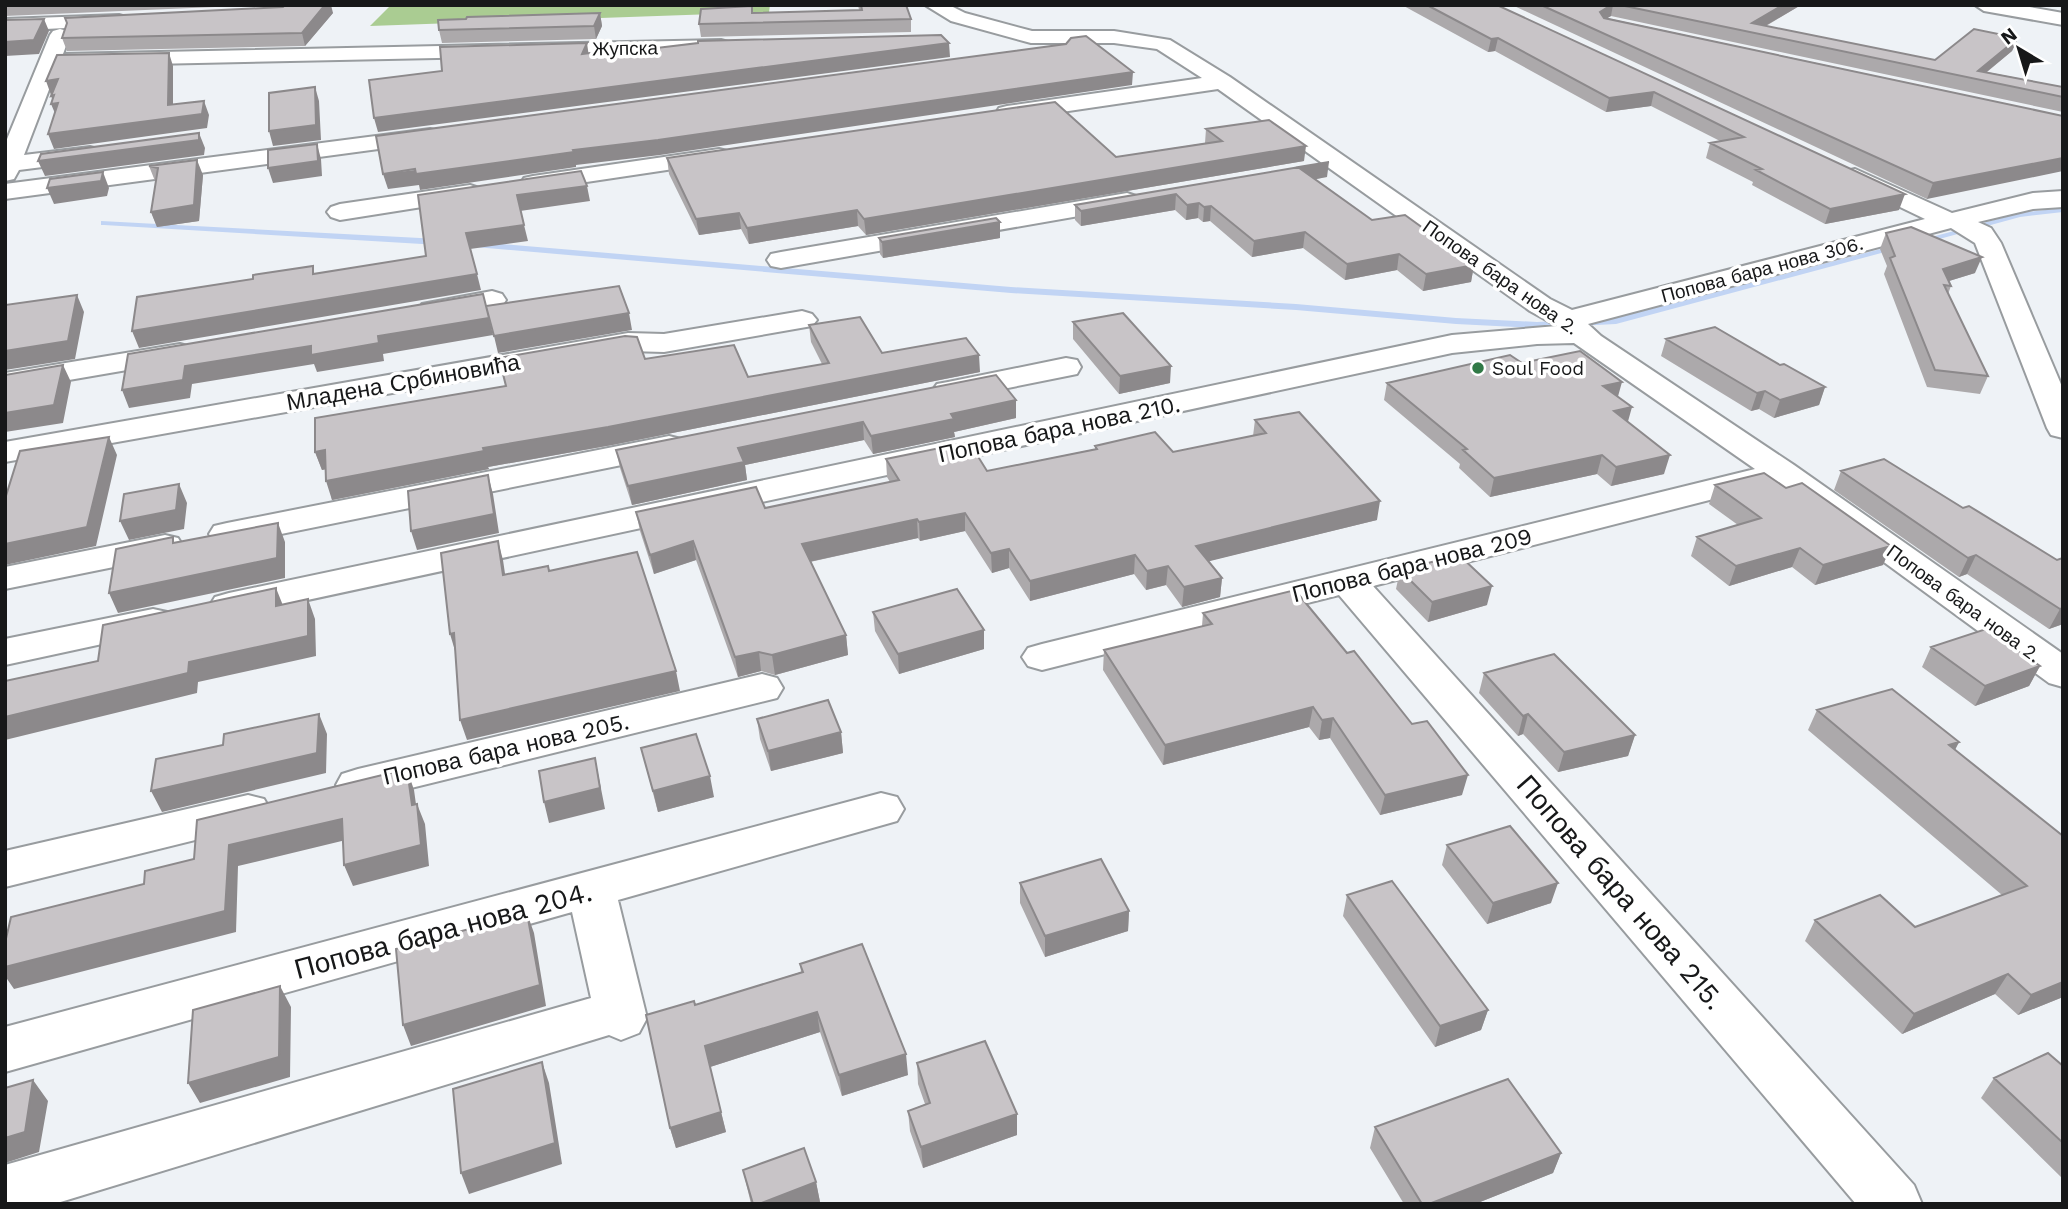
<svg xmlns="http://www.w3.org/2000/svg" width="2068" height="1209" viewBox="0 0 2068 1209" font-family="'Work Sans',sans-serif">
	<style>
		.green { fill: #aacc92 }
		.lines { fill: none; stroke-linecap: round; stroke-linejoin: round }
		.stream { fill: #c1d4f4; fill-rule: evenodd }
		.minor-casing { stroke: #989c9f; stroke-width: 4 }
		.minor { fill: #fff; fill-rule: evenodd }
		.wall { fill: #aca9ab }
		.shaded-wall { fill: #8c898b }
		.building { fill: #c8c4c7; stroke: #8c898b; stroke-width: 2 }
		.poi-dot { fill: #307946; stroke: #fff; stroke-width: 2.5 }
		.labels { text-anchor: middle; stroke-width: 7; stroke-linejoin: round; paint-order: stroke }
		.far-street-label { font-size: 19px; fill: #171819; stroke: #fff }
		.far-poi-label { font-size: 19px; fill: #171819; stroke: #fff; text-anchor: start }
		.street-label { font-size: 23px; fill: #171819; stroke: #fff }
		.near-street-label { font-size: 28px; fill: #171819; stroke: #fff }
	</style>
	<rect width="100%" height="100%" fill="#eef2f6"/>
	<path class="green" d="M391,5H770L769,12L370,26Z"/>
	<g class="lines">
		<path class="stream" d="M2063,208V212L2020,217L1921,244L1917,241L2020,213Z
			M101,221L439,239L443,242L439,245L104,225H101Z
			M478,242L1011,287L1296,304L1456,318L1537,322L1616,318L1896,245L1900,248L1616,324L1537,328L1456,324L1296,310L1011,293L475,247L474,245Z"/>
		<g class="minor-casing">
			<path id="minor" d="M925,5H949L965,13L1032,31H1114L1170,40L1230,77L1550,299L1572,310L1925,219L1846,181L1843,176L1846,171L1855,169L1952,213L2033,193L2063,191V207L2033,209L1978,222L1991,228L2001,243L2063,389V438L2051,435L2047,428L1975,243L1951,228L1588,324L1601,336L1794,465L2063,654V687L2049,683L1776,483L1373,586L1914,1185L1922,1204H1856L1339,595L1042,670L1028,666L1022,657L1028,648L1042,644L1755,469L1574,343L1537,344L1452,353L229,617L215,613L210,605L215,597L229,593L1452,335L1557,326L1530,311L1218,89L1007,120L999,118L996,113L999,108L1007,106L1202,78L1157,49L1114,43H1031L951,21Z
				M1975,5H2018L2063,13V25L1984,11Z
				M119,15L126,17L129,21L126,25L5,31V19Z
				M60,29L67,31L70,35L63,54L721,40L728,42L731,46L728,50L721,52L58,66L24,155L90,147L98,149L102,154L98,159L90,161L19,170L14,179L5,181V144L50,35L53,31Z
				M430,129L438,131L442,136L438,141L5,199V184Z
				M719,149L727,151L731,156L727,161L533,190L524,188L521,183L524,178L533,176Z
				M470,185L479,188L483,193L479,198L340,220L331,217L327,212L331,207L340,204Z
				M1127,193L1136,196L1140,201L1136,206L781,268L771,266L767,260L771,254L781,252Z
				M492,291L502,294L506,300L502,306L432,319L422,316L418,310L422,304Z
				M802,311L812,314L817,320L812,326L664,352L628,351L5,462V442L628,333L664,334Z
				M180,344L191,347L195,353L191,359L5,391V373Z
				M1066,358L1077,360L1081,367L1077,374L948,400L937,398L932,391L937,384L948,382Z
				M669,436L681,439L686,446L681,453L227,545L214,542L209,534L214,526L227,523Z
				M165,535L178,538L183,546L178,554L5,589V567Z
				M153,609L167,612L173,621L167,630L5,665V639Z
				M762,674L777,678L783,688L777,698L358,801L342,796L336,785L342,774L358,769Z
				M881,793L897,797L904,809L897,821L618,900L647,1018L639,1033L621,1040L609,1035L54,1204H5V1165L591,998L572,912L5,1072V1027Z
				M248,795L264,799L271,811L264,823L5,887V851Z"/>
		</g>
		<use href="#minor" class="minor"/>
	</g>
	<path class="wall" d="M5,5H260L5,16Z
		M281,5H325L333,13L305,46L67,51L62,38L284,7Z
		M858,5H906L911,19V32L701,37L699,24L753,13L859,10Z
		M1402,5H1497L1899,210L1825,224L1752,185L1753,182L1706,158L1710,143L1720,141L1651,106L1606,112L1495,51L1488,52Z
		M1512,5H1801L1766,26L1935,60L2018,38L2012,51L1987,72L2063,87V112L1611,16L1607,18L2063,116L1927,199Z
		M600,13L602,26L596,39L442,43L439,30Z
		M1206,129L1304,161L866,235L858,226L749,244L741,229L699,235L669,174L667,158L1116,157L1205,143Z
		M149,166L203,175L199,221L157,227L151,212L156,181H155Z
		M1327,177L1315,179L1372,220L1474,265L1471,282L1423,291L1397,270L1345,280L1303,248L1252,257L1210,221L1203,222L1198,218L1186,220L1175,210L1081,226L1075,220V205Z
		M1000,222V238L883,258L880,254L879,238Z
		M1886,233L1975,273L1949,281L1951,286L1948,294L1988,376L1980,394L1927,387L1884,274L1887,266L1880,249Z
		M1073,322L1170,383L1119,394L1073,339Z
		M809,325L882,353L980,372L612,445L488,467L489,469L332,500L326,469L322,470L315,452L506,386L645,359L748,377L822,364L811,342Z
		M1666,339L1780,365L1825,387L1819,405L1774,418L1759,409L1751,411L1661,356Z
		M1522,363L1618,397L1628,422L1664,474L1611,486L1597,474L1490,497L1459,468L1460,464L1384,400L1387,383Z
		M996,375L1016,418L954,432L955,437L873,454L864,440L745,465L747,480L632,505L620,468L616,450Z
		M1255,420L1377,520L1208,561L1222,578L1220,597L1182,607L1166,585L1146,590L1134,574L1030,601L1009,568L992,573L965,531L920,541L918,538L810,562L846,635L848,655L775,675L761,671L738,677L696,560L654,574L640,531L636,512L765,508L890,482L887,477L886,459L987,471L1095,449V446L1173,452L1253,436Z
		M1841,471L1963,508L2057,560L2063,624L2049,629L1967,574L1959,577L1834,490Z
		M1715,485L1786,488L1891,546L1883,565L1815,585L1792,567L1729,586L1691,556L1697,537L1738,525L1709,504Z
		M1400,570L1487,605L1428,622L1396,589Z
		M873,612L984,630V649L899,674L875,631Z
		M1203,613L1462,795L1380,815L1330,738L1319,740L1309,727L1163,765L1103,670L1104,650L1202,626Z
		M1931,647L2040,666L2029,686L1975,706L1922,667Z
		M1484,673L1635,735L1628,756L1558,772L1523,734L1518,736L1479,693Z
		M1817,710L1959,742L1955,750L2063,836V997L2018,1015L1995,994L1902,1034L1805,941L1815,920L1915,927L2002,895L1808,730Z
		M757,719L841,732L843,753L771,771L760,739Z
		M641,748L714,797L658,812Z
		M1447,845L1551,903L1487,924L1442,865Z
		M1020,883L1129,911L1128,931L1045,957L1020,903Z
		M1347,895L1488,1010L1481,1030L1435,1047L1343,916Z
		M800,964L908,1075L842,1096L820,1032L710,1067L726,1132L676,1148L670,1128L695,1005L801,972Z
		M917,1063L1017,1114V1135L923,1168L910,1131L908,1111L925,1104L918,1084Z
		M2063,1066V1179L1981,1098L1994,1078Z
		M1375,1127L1561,1153L1553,1173L1475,1204H1404L1370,1148Z
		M743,1170L816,1182L820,1202L816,1204H751Z"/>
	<path class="shaded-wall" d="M325,5H331L333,13L305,46L302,33Z
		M1611,5H1613L1611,16L1597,24L1600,12Z
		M1783,5H1801L1753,33L1752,23Z
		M600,13L602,26L596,39L594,26Z
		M44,19L49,31L39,54L5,56V42Z
		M1498,38L1495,51L1488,52L1491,39Z
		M2018,38L2012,51L1978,79V71Z
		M587,43L589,57L582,54Z
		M949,43L950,57L378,132L374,118Z
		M169,53L173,66V118L204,101L209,115L207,128L54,149L48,134L168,105Z
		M1133,72L1132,85L660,155L576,165V167L420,190L419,185L388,189L383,174L573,150Z
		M58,79L51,95L46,81Z
		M315,87L319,101L321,140L273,146L269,131Z
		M1654,92L1651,106L1606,112L1609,98Z
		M54,95L58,103L57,118L51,104H54L51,96Z
		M199,133L205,148L204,155L45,176L38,161Z
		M317,144L321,159L322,176L273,183L268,168Z
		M1306,146L1304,161L866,235L864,219Z
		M2063,158V171L1927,199L1933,183Z
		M197,160L203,175L199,221L157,227L151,212Z
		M1329,162L1327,177L1296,183L1298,167Z
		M103,172L109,188L107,196L54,204L47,188Z
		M587,186L590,201L520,211L517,195Z
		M1176,194L1175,210L1081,226V211Z
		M1905,194L1899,210L1825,224L1830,209Z
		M1199,203L1198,218L1186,220L1187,205Z
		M1211,206L1210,221L1203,222L1204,207Z
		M857,210L858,226L749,244L747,228Z
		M739,213L741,229L699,235L696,219Z
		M1000,222V238L883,258L882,242Z
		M524,225L528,241L470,249L466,233Z
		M1305,232L1303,248L1252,257L1254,241Z
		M1399,254L1397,270L1345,280L1347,264Z
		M1982,257L1975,273L1936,285L1943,269Z
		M1474,265L1471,282L1423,291L1426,274Z
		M477,274L481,290L139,348L132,331Z
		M77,295L84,312L75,359L5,370V351Z
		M629,313L632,330L498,353L494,336Z
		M489,318L493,335L383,354L384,361L317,372L314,364L192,384L190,398L129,408L122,390L185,366Z
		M979,355L980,372L612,445L488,467L489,469L332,500L326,481L483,448Z
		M63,365L71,382L63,423L5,432V413Z
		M1171,366L1170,383L1119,394L1120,376Z
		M1622,382L1617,400L1603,386Z
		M1825,387L1819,405L1774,418L1780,400Z
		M1765,391L1759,409L1751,411L1757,393Z
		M1016,400V418L954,432L955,437L873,454L871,436L951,414Z
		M1632,407L1627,425L1614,411Z
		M863,422L864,440L745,465L747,480L632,505L628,486L738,448Z
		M109,437L117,455L96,546L5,565V544Z
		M325,450L331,468L322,470L315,452Z
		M1602,455L1597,474L1490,497L1494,478Z
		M1670,455L1664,474L1611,486L1616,467Z
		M488,475L493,494L499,533L417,550L411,531Z
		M179,484L187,503L184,529L129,540L120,521Z
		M1380,501L1377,520L1194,565L1196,546Z
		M965,513V531L920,541L919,522Z
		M917,519L918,538L804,563L802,544Z
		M278,523L285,542V578L118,613L109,593Z
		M498,541L503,560L508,594L503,575Z
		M693,541L696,560L654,574L650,555Z
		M1891,546L1883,565L1815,585L1823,565Z
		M1800,548L1792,567L1729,586L1736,566Z
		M1009,549V568L992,573L991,553Z
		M1135,555L1134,574L1030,601V581Z
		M1976,555L1967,574L1959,577L1968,558Z
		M1168,566L1166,585L1146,590L1147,571Z
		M1222,578L1220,597L1182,607L1184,587Z
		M1492,586L1487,605L1428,622L1432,602Z
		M276,588L284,608L276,606Z
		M308,599L315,619L316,656L198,682L197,693L5,740V717L189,662Z
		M2063,608V624L2049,629L2060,609Z
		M984,630V649L899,674L898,654Z
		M454,633L456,654L450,634Z
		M846,635L848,655L775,675L772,655Z
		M759,652L761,671L738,677L735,657Z
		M2040,666L2029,686L1975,706L1985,686Z
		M676,671L680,691L467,740L460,720Z
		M1313,707L1309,727L1163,765L1165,745Z
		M319,714L327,734L326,773L162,812L151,791Z
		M1528,714L1523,734L1518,736L1523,716Z
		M1333,718L1330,738L1319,740L1322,720Z
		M841,732L843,753L771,771L768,751Z
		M1635,735L1628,756L1558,772L1564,752Z
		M1959,742L1948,763L1949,745Z
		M595,758L605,809L549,823L544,802Z
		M407,769L414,790L419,826L412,805Z
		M1468,775L1462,795L1380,815L1385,795Z
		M710,776L714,797L658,812L653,791Z
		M417,804L425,824L429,866L353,886L344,865Z
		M342,819L350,839L238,866L236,932L14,989L5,976V967L229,845Z
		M1558,883L1551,903L1487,924L1493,903Z
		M1129,911L1128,931L1045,957V936Z
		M527,913L534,933L546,1006L411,1046L403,1025Z
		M2008,974L1995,994L1902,1034L1914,1014Z
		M2063,982V997L2018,1015L2031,995Z
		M280,986L291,1007L290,1077L200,1103L188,1083Z
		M1488,1010L1481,1030L1435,1047L1440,1026Z
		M817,1012L820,1032L710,1067L705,1046Z
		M906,1054L908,1075L842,1096L839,1075Z
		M542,1062L549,1083L562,1164L469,1194L461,1173Z
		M33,1080L48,1101L39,1152L5,1163V1138Z
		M721,1112L726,1132L676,1148L670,1128Z
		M1017,1114V1135L923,1168L921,1147Z
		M1561,1153L1553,1173L1475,1204H1429Z
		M816,1182L820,1202L816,1204H759Z"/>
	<path class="building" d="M285,5H325L302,33L62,38L67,23L65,18L283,7Z
		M861,5H906L911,19L699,24L701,9L752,6V13L862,10Z
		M1427,5H1497L1905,194L1830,209L1756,170L1762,169L1710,143L1744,137L1654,92L1609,98L1498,38L1491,39Z
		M1541,5H1611L1600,12L1604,18L2063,116V158L1933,183Z
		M1620,5H1783L1752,23L1935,60L1974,29L2018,38L1978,71L2063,87V97Z
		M600,13L594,26L439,30L438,20L466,19L467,17Z
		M44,19L34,40L5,42V20Z
		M941,35L949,43L374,118L369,80L442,71L440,47L587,43L582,54L639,47L640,50L698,43V41Z
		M1086,36L1133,72L658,140L573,150L574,152L416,174L415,169L383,174L376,136L1066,44L1071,38Z
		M169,53L168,105L204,101L202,114L48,134L58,103L51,104L54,95L51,96L58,79L46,81L57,55Z
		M315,87L316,125L269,131V93Z
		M1055,102L1116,157L1222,141L1206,129L1269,120L1306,146L864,219L857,210L747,228L739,213L696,219L667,158Z
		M199,133V140L38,161L41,154Z
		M317,144L318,161L268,168V150Z
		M197,160L194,205L151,212L158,168L149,166Z
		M1329,162L1298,167L1372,220L1405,215L1474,265L1426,274L1399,254L1347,264L1305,232L1254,241L1211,206L1204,207L1199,203L1187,205L1176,194L1081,211L1075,205Z
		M581,171L587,186L517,195L524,225L466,233L477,274L132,331L137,297L253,279V275L313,266V274L426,256L418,195Z
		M103,172L101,181L47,188L50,179Z
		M996,218L1000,222L882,242L879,238Z
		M1911,227L1982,257L1943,269L1951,286L1944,285L1988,376L1935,370L1890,258L1895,256L1886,233Z
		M619,286L629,313L494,336L486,306Z
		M483,294L489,318L378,336L379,343L311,355V346L185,366L183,380L122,390L128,354Z
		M77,295L68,341L5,351V305Z
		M1123,313L1171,366L1120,376L1073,322Z
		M860,317L882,353L966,338L979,355L608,427L483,448L484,451L326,481L325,450L315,452V418L506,386L499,358L625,336L637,337L645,359L734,345L748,377L829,363L809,325Z
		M1715,327L1780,365L1784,364L1825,387L1780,400L1765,391L1757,393L1666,339Z
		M1580,351L1622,382L1603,386L1632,407L1614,411L1670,455L1616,467L1602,455L1494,478L1463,450L1467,449L1387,383L1510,355L1522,363Z
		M63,365L54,405L5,413V375Z
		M996,375L1016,400L951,414L954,419L871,436L863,422L738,448L744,462L628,486L616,450Z
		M1299,412L1380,501L1196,546L1222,578L1184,587L1168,566L1147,571L1135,555L1030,581L1009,549L991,553L965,513L919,522L917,519L802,544L846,635L772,655L759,652L735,657L693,541L650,555L636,512L756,487L765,508L899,480L886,459L969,442L987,471L1097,449L1095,446L1155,432L1173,452L1266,433L1255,420Z
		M109,437L87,527L5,544V499L20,451Z
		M1884,459L1963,508L1969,506L2057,560L2063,558V608L2060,609L1976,555L1968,558L1841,471Z
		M1764,473L1786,488L1802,483L1891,546L1823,565L1800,548L1736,566L1697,537L1761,518L1715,485Z
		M488,475L494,514L411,531L408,491Z
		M179,484L176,510L120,521L124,494Z
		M278,523L277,558L109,593L116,549L173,537V543Z
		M498,541L503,575L548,566L549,571L637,552L676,671L460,720L454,633L450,634L441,553Z
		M1459,555L1492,586L1432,602L1400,570Z
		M276,588V606L308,599V636L189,662L188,673L5,717V681L98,661L103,625Z
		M957,589L984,630L898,654L873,612Z
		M1295,590L1347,653L1354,651L1412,724L1427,721L1468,775L1385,795L1333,718L1322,720L1313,707L1165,745L1104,650L1212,624L1203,613Z
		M1986,629L2040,666L1985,686L1931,647Z
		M1554,654L1635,735L1564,752L1528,714L1523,716L1484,673Z
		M1892,689L1959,742L1949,745L2063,836V982L2031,995L2008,974L1914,1014L1815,920L1880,895L1915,927L2027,886L1817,710Z
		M828,700L841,732L768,751L757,719Z
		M319,714L317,753L151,791L156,759L223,745L224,734Z
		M696,734L710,776L653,791L641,748Z
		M595,758L600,788L544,802L539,771Z
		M407,769L412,805L417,804L421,845L344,865L342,819L229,845L225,911L5,967V943L11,917L144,884L145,871L194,859L197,820Z
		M1510,826L1558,883L1493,903L1447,845Z
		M1101,859L1129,911L1045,936L1020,883Z
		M1392,881L1488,1010L1440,1026L1347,895Z
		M527,913L540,985L403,1025L396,949Z
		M862,944L906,1054L839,1075L817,1012L705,1046L721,1112L670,1128L646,1015L694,1001L695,1005L803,972L800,964Z
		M280,986L279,1057L188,1083L193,1010Z
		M985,1041L1017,1114L921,1147L908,1111L930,1103L917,1063Z
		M2048,1053L2063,1066V1143L1994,1078Z
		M542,1062L555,1143L461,1173L453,1089Z
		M1508,1079L1561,1153L1429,1204H1422L1375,1127Z
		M33,1080L25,1132L5,1138V1088Z
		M804,1148L816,1182L759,1204H753L743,1170Z"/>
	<circle class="poi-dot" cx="1478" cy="368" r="7"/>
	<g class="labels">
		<g class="far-street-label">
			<text transform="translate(625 48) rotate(-1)" y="7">Жупска</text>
			<text transform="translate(1762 269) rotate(-15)" y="7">Попова бара нова 306.</text>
			<text transform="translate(1501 277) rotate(35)" y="7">Попова бара нова 2.</text>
			<text transform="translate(1964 603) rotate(36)" y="7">Попова бара нова 2.</text>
		</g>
		<g class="far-poi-label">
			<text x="1492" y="375">Soul Food</text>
		</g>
		<g class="street-label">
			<text transform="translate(403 382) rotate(-10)" y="8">Младена Србиновића</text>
			<text transform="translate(1059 429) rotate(-12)" y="8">Попова бара нова 210.</text>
			<text transform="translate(1412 565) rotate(-14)" y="8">Попова бара нова 209</text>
			<text transform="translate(506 749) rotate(-13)" y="8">Попова бара нова 205.</text>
		</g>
		<g class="near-street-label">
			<text transform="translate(1621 892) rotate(49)" y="10">Попова бара нова 215.</text>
			<text transform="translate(443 930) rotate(-15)" y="10">Попова бара нова 204.</text>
		</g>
	</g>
	<rect width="2068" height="1209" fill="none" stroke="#171819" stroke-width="14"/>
	<g transform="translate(2019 49) rotate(322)" stroke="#ffffff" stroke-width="5" paint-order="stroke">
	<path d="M0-5L12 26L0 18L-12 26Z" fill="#171819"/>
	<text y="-10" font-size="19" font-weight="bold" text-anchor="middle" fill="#171819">N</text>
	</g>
</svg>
